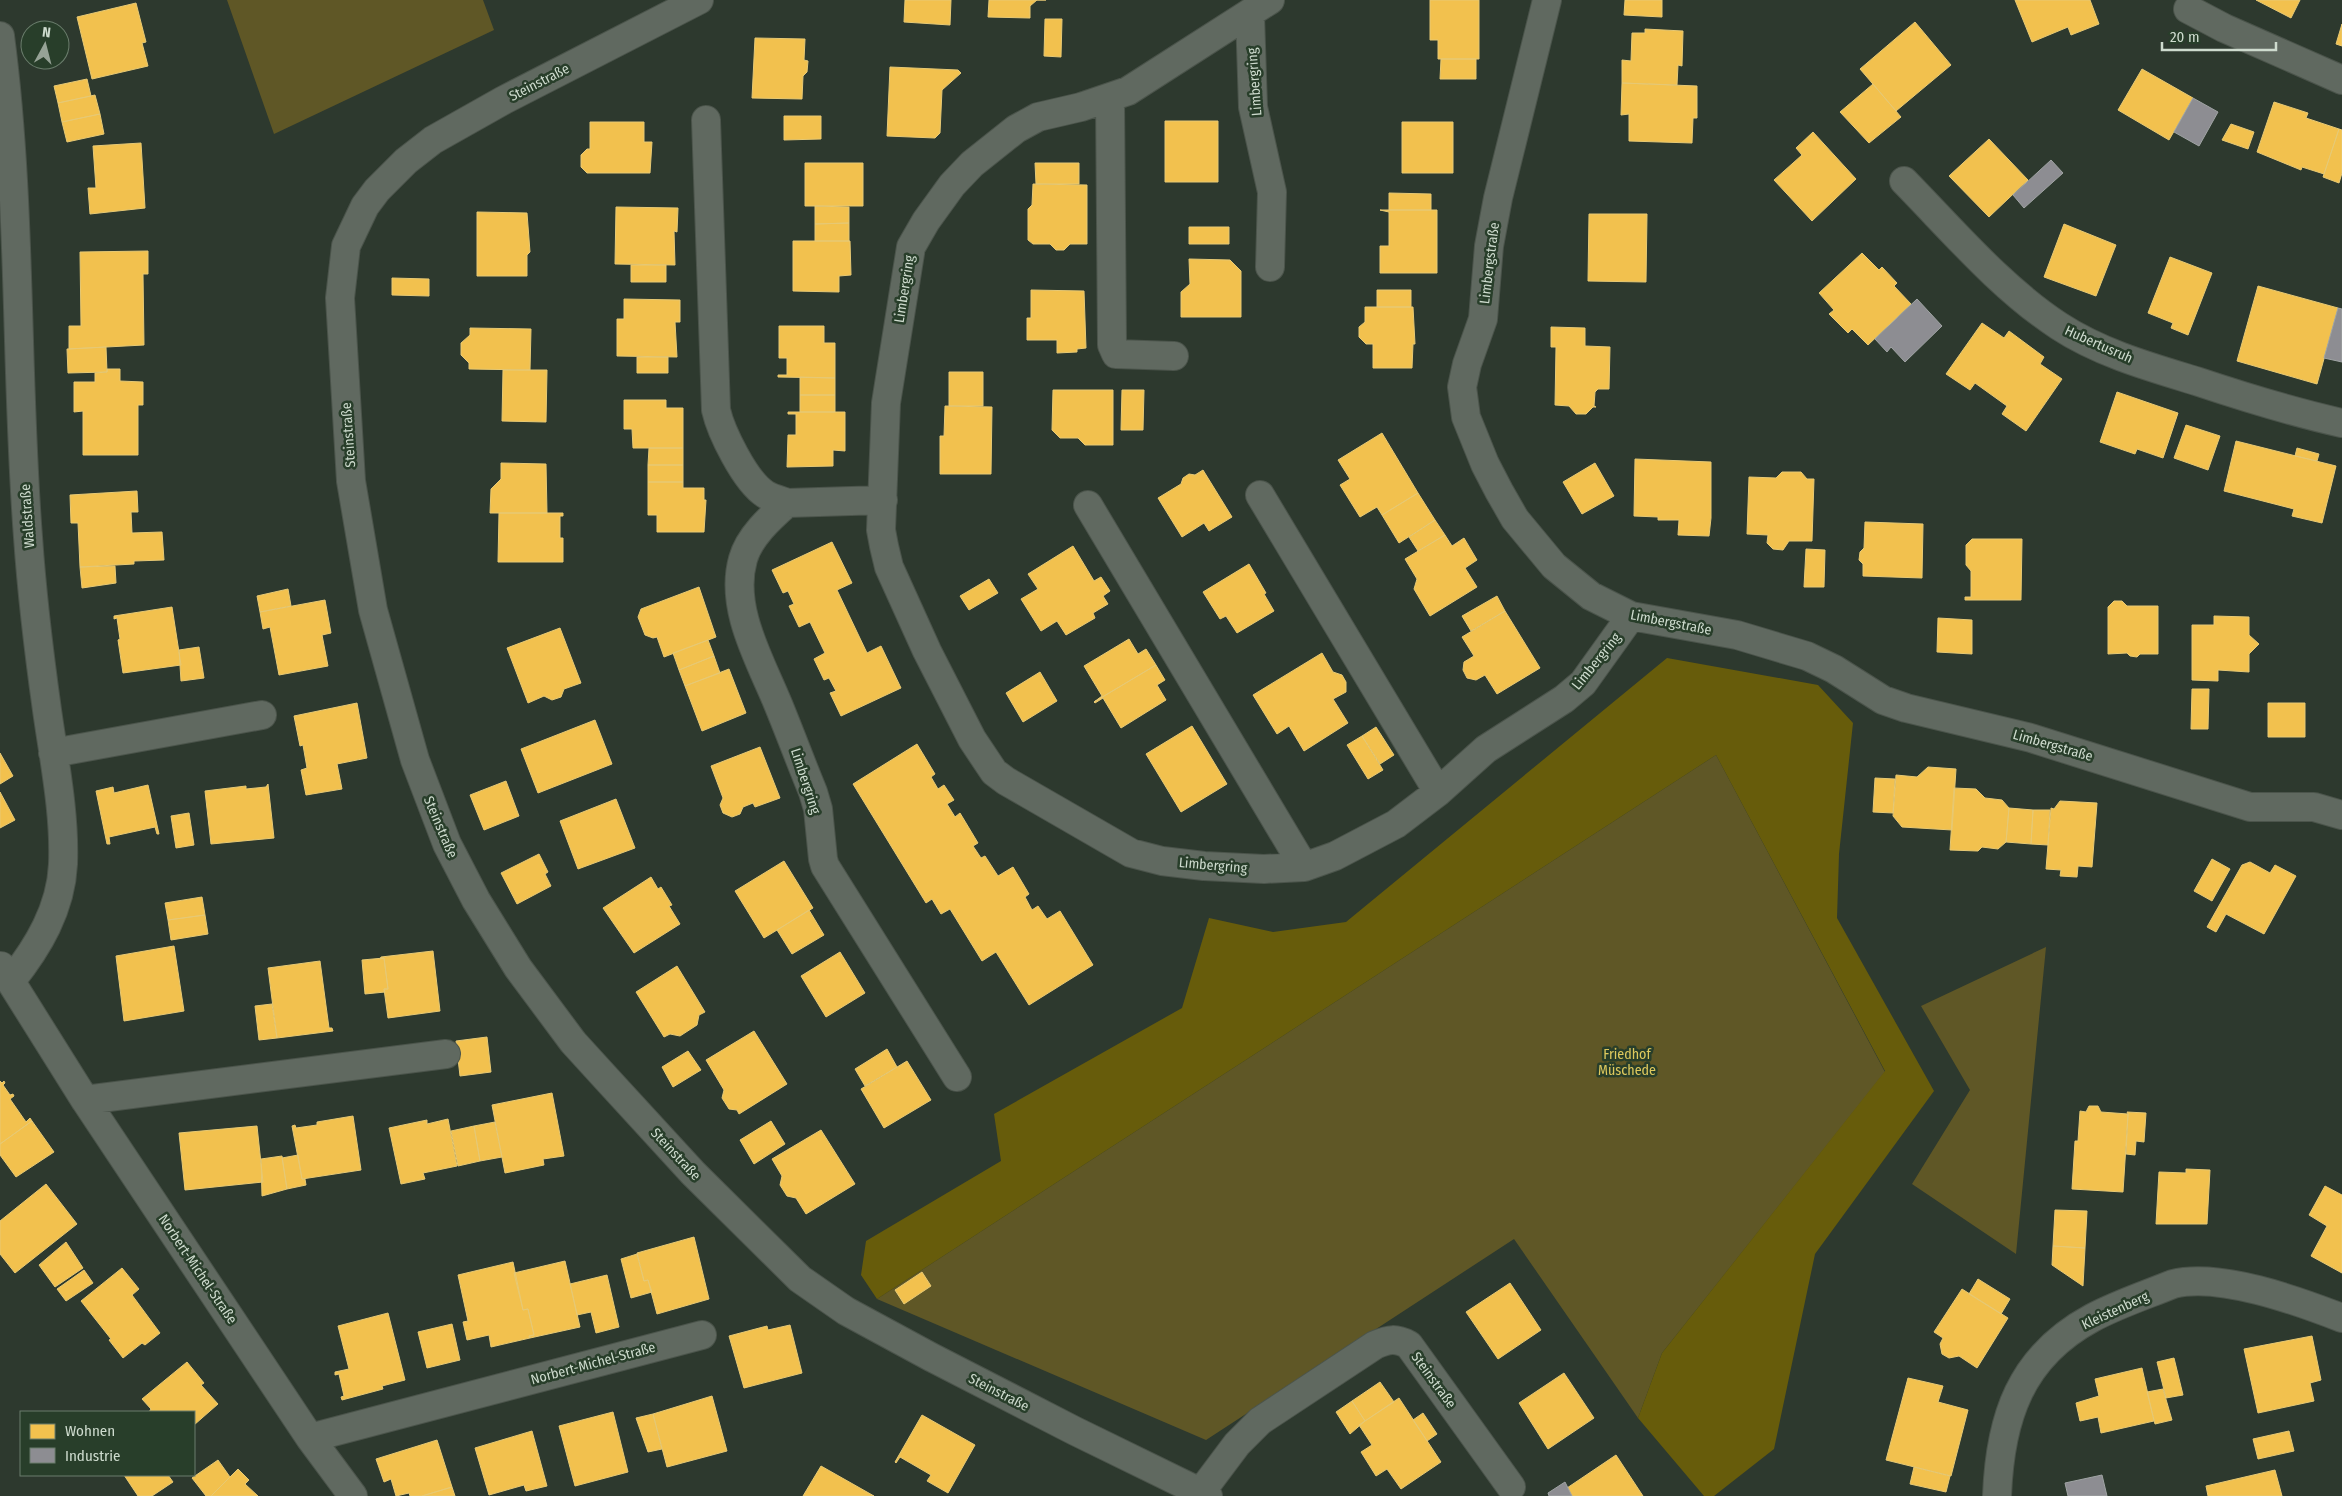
<svg xmlns="http://www.w3.org/2000/svg" width="2342" height="1496" viewBox="0 0 2342 1496" font-family="'Fira Sans Condensed',sans-serif">
	<style>
		.green { fill: #5f5726 }
		.forest { fill: #675c0b }
		.homes { fill: #f2c14e; stroke: #e7c974 }
		.industry { fill: #8d8d92; stroke: #a0a4a4 }
		.lines { fill: none; stroke-linecap: round; stroke-linejoin: round }
		.minor-casing { stroke: #4b544b; stroke-width: 30 }
		.minor { stroke: #606960; stroke-width: 28 }
		.labels { text-anchor: middle; stroke-width: 5; stroke-linejoin: round; paint-order: stroke }
		.street-label { font-size: 14px; fill: #cedbce; stroke: #283e2a }
		.park-label { font-size: 14px; fill: #dec95d; stroke: #283e2a }
	</style>
	<rect width="100%" height="100%" fill="#2d392e"/>
	<path class="green" d="M227,0H483L494,30L274,134Z
		M1716,755L1885,1072L1662,1353L1638,1418L1514,1239L1206,1440L877,1299Z
		M2046,947L2016,1254L1912,1184L1970,1090L1921,1006Z"/>
	<path class="forest" d="M1667,658L1818,685L1853,723L1839,854L1837,918L1934,1091L1815,1254L1774,1449L1714,1496H1704L1638,1418L1662,1353L1885,1071L1716,755L877,1299L861,1275L866,1241L1001,1161L994,1114L1182,1008L1209,918L1273,932L1346,922Z"/>
	<path class="homes" d="M905,0H951L950,25L904,22Z
		M989,0H1046H1037L1030,6V18L988,17Z
		M1430,0H1479V59H1438V40H1430Z
		M1625,0H1662V17L1624,15Z
		M2015,0H2090L2099,24L2071,35L2068,27L2032,42Z
		M2256,0H2300L2291,18Z
		M136,3L146,42L142,43L148,66L92,79L77,17Z
		M1045,19H1062L1061,57L1044,56Z
		M1915,22L1951,65L1896,111L1860,69Z
		M2342,24V46L2336,44Z
		M1645,29L1683,31L1682,66L1678,65L1677,85L1622,83V60L1631,61L1632,33H1645Z
		M755,38L805,39L804,60L808,61L807,72L803,76L802,99L752,98Z
		M1441,59H1476V79H1440Z
		M890,67L958,70L961,73L942,90L940,133L935,138L887,136Z
		M2142,69L2193,98L2169,140L2118,110Z
		M87,79L91,96L58,103L54,86Z
		M1622,83L1697,86V118H1693L1692,143L1629,141V114L1621,115Z
		M1873,84L1901,117L1869,143L1840,112Z
		M95,95L100,114L62,122L58,103Z
		M2274,102L2308,113L2306,118L2339,129L2324,174L2302,167L2301,170L2257,152Z
		M100,114L104,134L67,142L62,122Z
		M784,116H821V139L784,140Z
		M1165,121H1218V182H1165Z
		M590,122H644V142H652L650,173H587L581,167V155L587,149H590Z
		M1402,122H1453V173H1402Z
		M2231,124L2254,132L2248,149L2222,140Z
		M2339,129L2342,130V173L2339,183L2323,177Z
		M1813,132L1856,179L1812,221L1774,180L1802,155L1796,148Z
		M1989,139L2028,180L1989,217L1949,176Z
		M141,143L145,208L90,214L88,188H96L93,146Z
		M805,163H863V206H805Z
		M1035,163H1079V184H1036Z
		M1033,184L1087,185V244H1070L1064,250H1056L1050,244H1033L1028,240V209L1032,205Z
		M1389,193L1431,194V210H1389Z
		M815,206L849,207V223L815,224Z
		M616,207L678,208L677,232L674,231L675,265L615,264Z
		M1380,210H1437V273H1380V246H1389V212Z
		M477,212L527,213L530,252L527,255V276H477Z
		M1589,214H1647L1646,282L1588,281Z
		M849,223V241H815V224Z
		M2064,224L2116,245L2096,296L2044,277Z
		M1189,227H1229V244H1189Z
		M793,241H850L851,275L839,276V292L793,291Z
		M148,251V274H143L144,345L69,349V326H81L80,252Z
		M1862,253L1879,270L1882,267L1897,283L1894,286L1911,304L1868,345L1852,329L1848,333L1829,314L1834,310L1819,293Z
		M2170,257L2212,273L2188,335L2171,328L2173,323L2148,313Z
		M1189,259L1230,260L1241,271V317H1181V292L1190,284Z
		M631,265H666V282H631Z
		M392,278L429,279V296L392,295Z
		M2258,286L2338,308L2317,384L2237,361Z
		M1031,290L1084,291L1086,348L1077,349V352L1057,353V340H1027V318H1031Z
		M1377,290H1411V307H1377Z
		M624,299L680,300V322H675L677,357L617,356V319H624Z
		M1365,307H1413L1415,344H1413L1412,368H1373V344H1366L1359,337V327L1365,322Z
		M1982,323L2004,338L2009,331L2044,357L2040,364L2062,379L2026,431L2002,414L2007,406L1975,383L1970,390L1946,374Z
		M779,326H824V343H835V378L778,377V375H787V358H779Z
		M1551,327L1585,328V346L1610,347L1609,389H1598L1595,392L1594,406L1596,407H1593L1586,414H1576L1569,406L1555,405L1556,347H1551Z
		M470,328L531,329L530,370L469,369V363L461,355V343L470,335Z
		M106,347L107,372L68,373L67,349Z
		M637,357H668V373H637Z
		M107,369H120V381L143,382V405H138V455H83V411L74,412V382H95V373L107,372Z
		M503,370H547L546,422L502,421Z
		M949,372H983V406H949Z
		M800,377L835,378V395H800Z
		M1053,390H1113V445H1085L1078,438H1060L1052,430Z
		M1122,390H1144L1143,430H1121Z
		M2117,392L2178,413L2163,458L2137,449L2135,454L2100,442Z
		M800,395H835V412H800Z
		M624,400H666V408H683V448H633L632,429H624Z
		M945,406L992,407L991,474H940V436H944Z
		M788,412H845V451L833,450V466L787,467L788,435H796V414H788Z
		M2186,425L2220,436L2208,470L2174,458Z
		M1382,433L1418,493L1382,515L1377,507L1360,517L1340,485L1350,479L1338,460Z
		M2236,441L2336,466L2322,523L2292,516L2294,509L2224,491Z
		M649,448H683V465H648Z
		M2297,448L2319,454L2317,461L2295,456Z
		M1635,459L1711,462V518L1709,536L1678,535L1679,520H1658V517L1634,516Z
		M501,463L546,464L547,513H490L491,489L501,479Z
		M1595,463L1614,496L1582,514L1563,482Z
		M648,465H683V482H648Z
		M1203,470L1232,517L1209,531L1204,523L1182,537L1158,498L1181,484L1183,478L1189,474L1195,475Z
		M1782,472H1801L1807,479H1814L1812,541H1789L1783,550L1773,549L1767,543L1768,535L1747,534L1749,477L1776,478Z
		M648,482H683V488H704V500H706L704,532H657V515H648Z
		M137,491L138,512H131L132,533L162,532L164,560L134,561V564L80,567L78,523H71L70,495Z
		M1418,493L1435,520L1399,543L1382,515Z
		M499,513H563V516H560V538H563V562H498Z
		M1435,520L1445,535L1418,551L1409,537Z
		M1865,522L1923,524L1922,578L1863,576V564L1859,560L1860,552L1864,548Z
		M1445,535L1452,546L1464,538L1477,560L1465,568L1477,587L1430,616L1414,589L1417,579L1405,559Z
		M1972,539H2022L2021,600H1965V597H1971V571L1966,565V545Z
		M832,542L852,583L837,590L867,653L881,646L901,688L841,716L830,693L836,691L829,678L824,680L814,659L825,653L810,622L799,627L789,606L794,604L788,591L783,593L772,570Z
		M1073,546L1094,581L1101,577L1110,591L1103,596L1108,604L1093,613L1095,618L1066,635L1057,621L1041,631L1021,599L1038,589L1028,574Z
		M1806,549L1825,550L1824,587H1804Z
		M1249,564L1266,593L1264,594L1274,611L1237,633L1226,616L1220,619L1203,592Z
		M115,566L116,583L82,588L80,567Z
		M989,579L998,593L969,610L960,596Z
		M699,587L716,637L664,657L657,637L653,638L645,635L638,617L641,609Z
		M288,589L291,606L260,612L257,596Z
		M1497,596L1505,611L1471,631L1462,616Z
		M325,600L331,633L322,635L328,666L279,675L270,627L263,629L260,612Z
		M2114,601H2122L2127,606H2158V654H2140L2137,657L2130,656L2127,653L2108,654V607Z
		M172,607L181,665L123,673L118,640L120,639L117,618L114,619V616Z
		M1505,611L1540,668L1497,694L1485,675L1476,680L1467,678L1463,670L1464,662L1474,656L1462,637Z
		M2214,616L2249,617V635L2259,644L2249,654V672L2218,670V681L2192,680V625H2214Z
		M1938,618L1972,620V654L1937,652Z
		M560,628L581,683L564,689L561,697L552,700L544,696L528,703L507,648Z
		M1129,639L1138,654L1146,649L1156,665L1094,702L1102,696L1084,666Z
		M708,640L714,656L679,670L673,653Z
		M199,647L204,678L181,681L179,650Z
		M1322,653L1333,672L1342,675L1346,682V692L1333,699L1348,723L1304,751L1289,726L1277,734L1253,695Z
		M714,656L720,673L685,686L679,670Z
		M1156,665L1165,680L1157,685L1166,700L1121,728L1103,698L1095,703L1094,702Z
		M729,669L746,713L702,731L685,686Z
		M1040,672L1057,701L1023,722L1006,693Z
		M2192,689H2209L2208,729H2191Z
		M357,703L367,758L337,764L342,789L306,795L301,770L307,768L303,745L300,746L294,716Z
		M2268,703H2305V737H2268Z
		M595,720L612,764L538,793L521,749Z
		M1192,726L1227,784L1181,812L1146,754Z
		M1376,727L1394,755L1380,764L1362,736Z
		M1362,736L1383,770L1368,779L1347,745Z
		M917,744L935,774L931,777L938,789L944,785L954,800L947,804L955,817L960,813L978,843L973,846L981,858L985,856L998,876L1013,867L1029,894L1025,897L1032,910L1038,906L1047,919L1060,911L1093,965L1029,1005L996,952L982,961L950,909L941,914L932,899L926,903L853,784Z
		M760,747L780,798L755,807L753,803L743,807L740,814L732,817L723,813L720,805L723,798L711,766Z
		M0,753L13,776L0,784Z
		M1928,767L1956,769L1952,830L1902,827L1893,816L1896,775L1917,777Z
		M1875,778L1895,779L1893,813L1873,812Z
		M506,781L519,816L484,830L470,795Z
		M268,784L274,838L211,844L205,791L246,786V789L266,787Z
		M148,785L159,834H157L155,827L109,837L110,844H107L96,791L113,787L114,793Z
		M1954,788L1976,789L1985,798L2002,800L2009,808L2006,842L1998,849L1982,847L1978,851L1950,850Z
		M0,792L15,820L0,828Z
		M616,799L635,848L578,869L560,821Z
		M2060,801L2097,803L2092,867L2078,866L2077,877L2060,876L2061,870L2046,869L2051,808L2054,809Z
		M2009,808L2033,810L2031,844L2006,842Z
		M2033,810H2050L2048,845L2031,844Z
		M189,813L194,845L176,848L171,816Z
		M539,854L548,872L545,874L551,886L517,904L501,873Z
		M2212,859L2230,869L2212,901L2194,891Z
		M784,861L813,908L764,938L735,891Z
		M2250,862L2270,873L2275,865L2296,876L2264,934L2226,914L2216,932L2207,927L2242,865Z
		M651,877L658,889L661,887L672,905L669,906L680,924L634,953L603,908Z
		M202,897L205,915L168,920L165,903Z
		M809,910L824,935L792,954L777,930Z
		M205,915L208,934L171,940L168,920Z
		M174,946L184,1011L124,1021L116,956Z
		M433,951L440,1011L388,1018L384,989H388L384,958L380,959L381,957Z
		M840,952L865,993L826,1017L801,976Z
		M384,958L388,989H384L385,992L365,994L362,960Z
		M320,961L329,1028H332L333,1031L277,1038L268,968Z
		M677,966L705,1012L699,1015L697,1025L680,1036L670,1034L664,1037L636,992Z
		M272,1004L277,1038L259,1040L255,1006Z
		M754,1031L787,1084L739,1114L737,1110L729,1109L722,1098L724,1090L706,1060Z
		M487,1037L491,1072L460,1076L456,1041Z
		M887,1049L897,1067L865,1086L855,1069Z
		M688,1051L701,1070L673,1087L662,1067Z
		M907,1061L931,1100L884,1128L861,1089Z
		M0,1081L2,1083L4,1081L5,1083L3,1085L10,1095L13,1094L14,1096L10,1099L26,1122L30,1118L32,1121L0,1144Z
		M552,1093L564,1156L543,1159L544,1165L505,1173L492,1105Z
		M2089,1106H2098L2101,1112L2128,1114L2123,1192L2072,1189L2075,1141H2078L2080,1111L2086,1112Z
		M2127,1112L2146,1113L2144,1142L2136,1141L2135,1155L2126,1154L2128,1114Z
		M353,1116L361,1170L302,1179L292,1126L295,1125L296,1128L317,1125V1122Z
		M448,1119L457,1166L423,1173L425,1179L401,1184L389,1128L427,1120V1124Z
		M32,1121L54,1152L16,1177L0,1155V1144Z
		M771,1121L785,1144L754,1164L740,1140Z
		M495,1122L502,1157L480,1161L474,1126Z
		M257,1126L263,1182L185,1190L179,1133Z
		M474,1126L480,1161L458,1166L451,1131Z
		M821,1130L855,1184L806,1214L796,1198L787,1196L780,1185L782,1176L772,1159Z
		M298,1155L302,1179H305L306,1185L287,1189L282,1158Z
		M282,1156L287,1189L262,1196L261,1159Z
		M2186,1169L2210,1170L2207,1224H2156L2159,1172L2186,1173Z
		M46,1184L77,1224L15,1273L0,1254V1221Z
		M2325,1186L2342,1195V1273L2311,1256L2327,1226L2309,1215Z
		M2055,1210L2087,1211L2085,1248L2053,1246Z
		M694,1237L709,1299L657,1314L648,1280L644,1281L637,1253Z
		M66,1242L83,1268L55,1287L39,1265Z
		M2053,1246L2085,1248L2083,1286L2052,1265Z
		M637,1254L644,1281L648,1280L652,1292L631,1298L621,1259Z
		M565,1261L580,1327L530,1338L529,1336L534,1335L528,1309L523,1310L514,1273Z
		M513,1262L523,1310L528,1309L534,1335L529,1336L530,1338L491,1347L489,1335L467,1340L463,1322L468,1321L458,1275Z
		M122,1268L139,1289L132,1295L160,1333L145,1345L142,1343L123,1358L109,1340L111,1339L81,1301Z
		M84,1270L93,1283L66,1301L57,1289Z
		M922,1272L931,1286L904,1304L895,1290Z
		M607,1275L619,1327L596,1333L591,1312L577,1315L570,1284Z
		M1978,1279L2010,1299L2001,1314L1969,1294Z
		M1510,1283L1541,1330L1498,1359L1466,1312Z
		M1962,1289L2008,1318L1977,1368L1959,1356L1949,1358L1942,1354L1940,1344L1943,1338L1934,1332Z
		M388,1313L405,1380L382,1386L383,1389L342,1400L341,1397L344,1396L339,1374L335,1375V1372L349,1369L338,1326Z
		M452,1324L460,1360L427,1368L418,1332Z
		M790,1325L802,1373L744,1388L729,1336L767,1326L768,1330Z
		M2312,1336L2321,1380L2310,1383L2314,1401L2258,1413L2244,1349Z
		M2174,1358L2183,1395L2166,1398L2157,1362Z
		M187,1362L204,1383L201,1385L218,1404L194,1425V1412H149L151,1409L142,1399Z
		M2142,1368L2154,1421L2101,1433L2098,1417L2080,1421L2076,1403L2099,1396L2095,1379Z
		M1564,1373L1594,1418L1548,1449L1519,1403Z
		M1908,1378L1943,1386L1938,1402L1968,1410L1951,1476L1886,1460Z
		M1380,1382L1394,1402L1365,1421L1352,1401Z
		M2163,1389L2172,1420L2155,1424L2147,1392Z
		M712,1396L727,1451L667,1467L653,1414Z
		M1399,1398L1441,1462L1401,1489L1387,1469L1376,1476L1361,1452L1372,1445L1359,1425Z
		M1352,1401L1365,1421L1350,1434L1336,1412Z
		M613,1412L628,1472L575,1486L559,1426Z
		M1423,1413L1437,1434L1427,1441L1413,1420Z
		M653,1414L662,1449L648,1452L636,1418Z
		M922,1415L975,1445L948,1493L927,1481L931,1475L900,1457L896,1463L895,1462Z
		M532,1431L547,1486L526,1491L524,1485L489,1495L475,1448Z
		M2289,1431L2294,1451L2258,1459L2253,1439Z
		M437,1440L452,1487L422,1496H410L409,1493L396,1496L391,1479L384,1482L376,1459Z
		M1616,1455L1643,1496H1572L1567,1488Z
		M218,1460L230,1477L211,1496H206L192,1478Z
		M821,1466L874,1496H803Z
		M1914,1467L1950,1476L1946,1492L1910,1484Z
		M238,1469L249,1480L245,1484L258,1496H211Z
		M2275,1470L2282,1496H2208L2206,1486Z
		M124,1475H168L173,1482L152,1496H138Z
		M452,1487L455,1496H422Z"/>
	<path class="industry" d="M2193,98L2218,112L2199,146L2174,132Z
		M2051,160L2063,173L2024,208L2013,195Z
		M1917,299L1942,326L1905,362L1891,347L1887,352L1875,339Z
		M2338,308L2342,309V362L2324,358Z
		M2102,1475L2107,1496H2068L2065,1483Z
		M1565,1482L1572,1496H1549L1548,1493Z"/>
	<g class="lines">
		<g class="minor-casing">
			<path id="minor" d="M699,0L504,100L433,140L406,161L377,190L365,206L346,246L340,298L351,481L373,610L415,760L447,844L476,900L518,968L573,1042L604,1076L693,1173L800,1279L846,1311L931,1357L1075,1431L1208,1496
				M1270,0L1128,91L1081,107L1038,117L1016,129L972,164L952,185L926,221L911,247L886,403L881,530L884,546L889,567L927,651L972,739L994,772L1006,781L1131,853L1162,861L1204,866L1264,869L1304,867L1335,856L1396,824L1438,792L1486,749L1564,699L1583,683L1631,616
				M1547,0L1498,198L1489,246L1483,319L1467,364L1462,387L1466,417L1485,464L1499,491L1515,519L1554,566L1591,596L1631,616L1737,635L1807,656L1834,669L1883,700L1906,708L2031,738L2250,807H2314L2342,815
				M2188,9L2224,28L2342,80
				M1250,15L1253,107L1272,192L1270,267
				M0,36C22,202 15,370 28,537C32,595 39,653 47,710C54,760 65,813 63,864C61,909 38,947 11,981
				M1110,98L1112,345L1116,354L1174,356
				M706,120L716,410C721,432 745,481 765,494C771,498 780,500 787,503C770,518 749,537 743,559C729,608 760,660 778,704C790,733 801,763 813,792L818,809L823,859L825,866L957,1077
				M1904,181C1953,231 2001,288 2059,326C2100,353 2150,367 2196,381C2244,397 2292,412 2342,423
				M1260,495L1438,792
				M787,503L883,500
				M1088,505L1304,867
				M53,753L262,715
				M1,966L85,1100L310,1438L353,1496
				M85,1100L446,1054
				M310,1438L702,1335
				M1198,1496L1237,1444L1260,1421L1375,1345C1389,1339 1396,1338 1409,1345L1511,1487
				M1997,1496C2000,1418 2020,1357 2092,1318C2118,1304 2146,1295 2173,1284C2219,1272 2298,1301 2342,1318"/>
		</g>
		<use href="#minor" class="minor"/>
	</g>
	<g class="labels">
		<g class="street-label">
			<text transform="translate(539 82) rotate(-27)" y="5">Steinstraße</text>
			<text transform="translate(1254 82) rotate(-94)" y="5">Limbergring</text>
			<text transform="translate(1489 263) rotate(-83)" y="5">Limbergstraße</text>
			<text transform="translate(904 289) rotate(-81)" y="5">Limbergring</text>
			<text transform="translate(2099 344) rotate(24)" y="5">Hubertusruh</text>
			<text transform="translate(348 435) rotate(-94)" y="5">Steinstraße</text>
			<text transform="translate(27 516) rotate(-94)" y="5">Waldstraße</text>
			<text transform="translate(1671 622) rotate(11)" y="5">Limbergstraße</text>
			<text transform="translate(1596 661) rotate(-51)" y="5">Limbergring</text>
			<text transform="translate(2053 745) rotate(16)" y="5">Limbergstraße</text>
			<text transform="translate(806 781) rotate(72)" y="5">Limbergring</text>
			<text transform="translate(441 827) rotate(67)" y="5">Steinstraße</text>
			<text transform="translate(1213 865) rotate(5)" y="5">Limbergring</text>
			<text transform="translate(676 1154) rotate(47)" y="5">Steinstraße</text>
			<text transform="translate(198 1269) rotate(56)" y="5">Norbert-Michel-Straße</text>
			<text transform="translate(2115 1310) rotate(-25)" y="5">Kleistenberg</text>
			<text transform="translate(593 1363) rotate(-15)" y="5">Norbert-Michel-Straße</text>
			<text transform="translate(1434 1380) rotate(54)" y="5">Steinstraße</text>
			<text transform="translate(999 1392) rotate(27)" y="5">Steinstraße</text>
		</g>
		<g class="park-label">
			<text x="1627" y="1059">Friedhof<tspan x="1627" dy="16">Müschede</tspan></text>
		</g>
	</g>
	<rect x="20" y="1411" width="175" height="65" fill="#283e2a" stroke="#6a7d6c"/>
	<rect x="30" y="1424" width="25" height="15" fill="#f2c14e" stroke="#6a7d6c"/>
	<text x="65" y="1436" font-size="15" fill="#cedbce">Wohnen</text>
	<rect x="30" y="1448" width="25" height="15" fill="#8d8d92" stroke="#6a7d6c"/>
	<text x="65" y="1461" font-size="15" fill="#cedbce">Industrie</text>
	<g transform="translate(45 45) rotate(7)"><circle r="24" fill="#283e2a" stroke="#6a7d6c"/>
	<path d="M0-4L9 19L0 12L-9 19Z" fill="#96a296"/>
	<text y="-8" font-size="14" font-weight="bold" text-anchor="middle" fill="#cedbce">N</text>
	</g>
	<path d="M2162 42v8h114v-8" fill="none" stroke="#cedbce" stroke-width="2.5"/>
	<text x="2170" y="42" font-size="15" fill="#cedbce" stroke="#283e2a" stroke-width="4" paint-order="stroke">20 m</text>
</svg>
